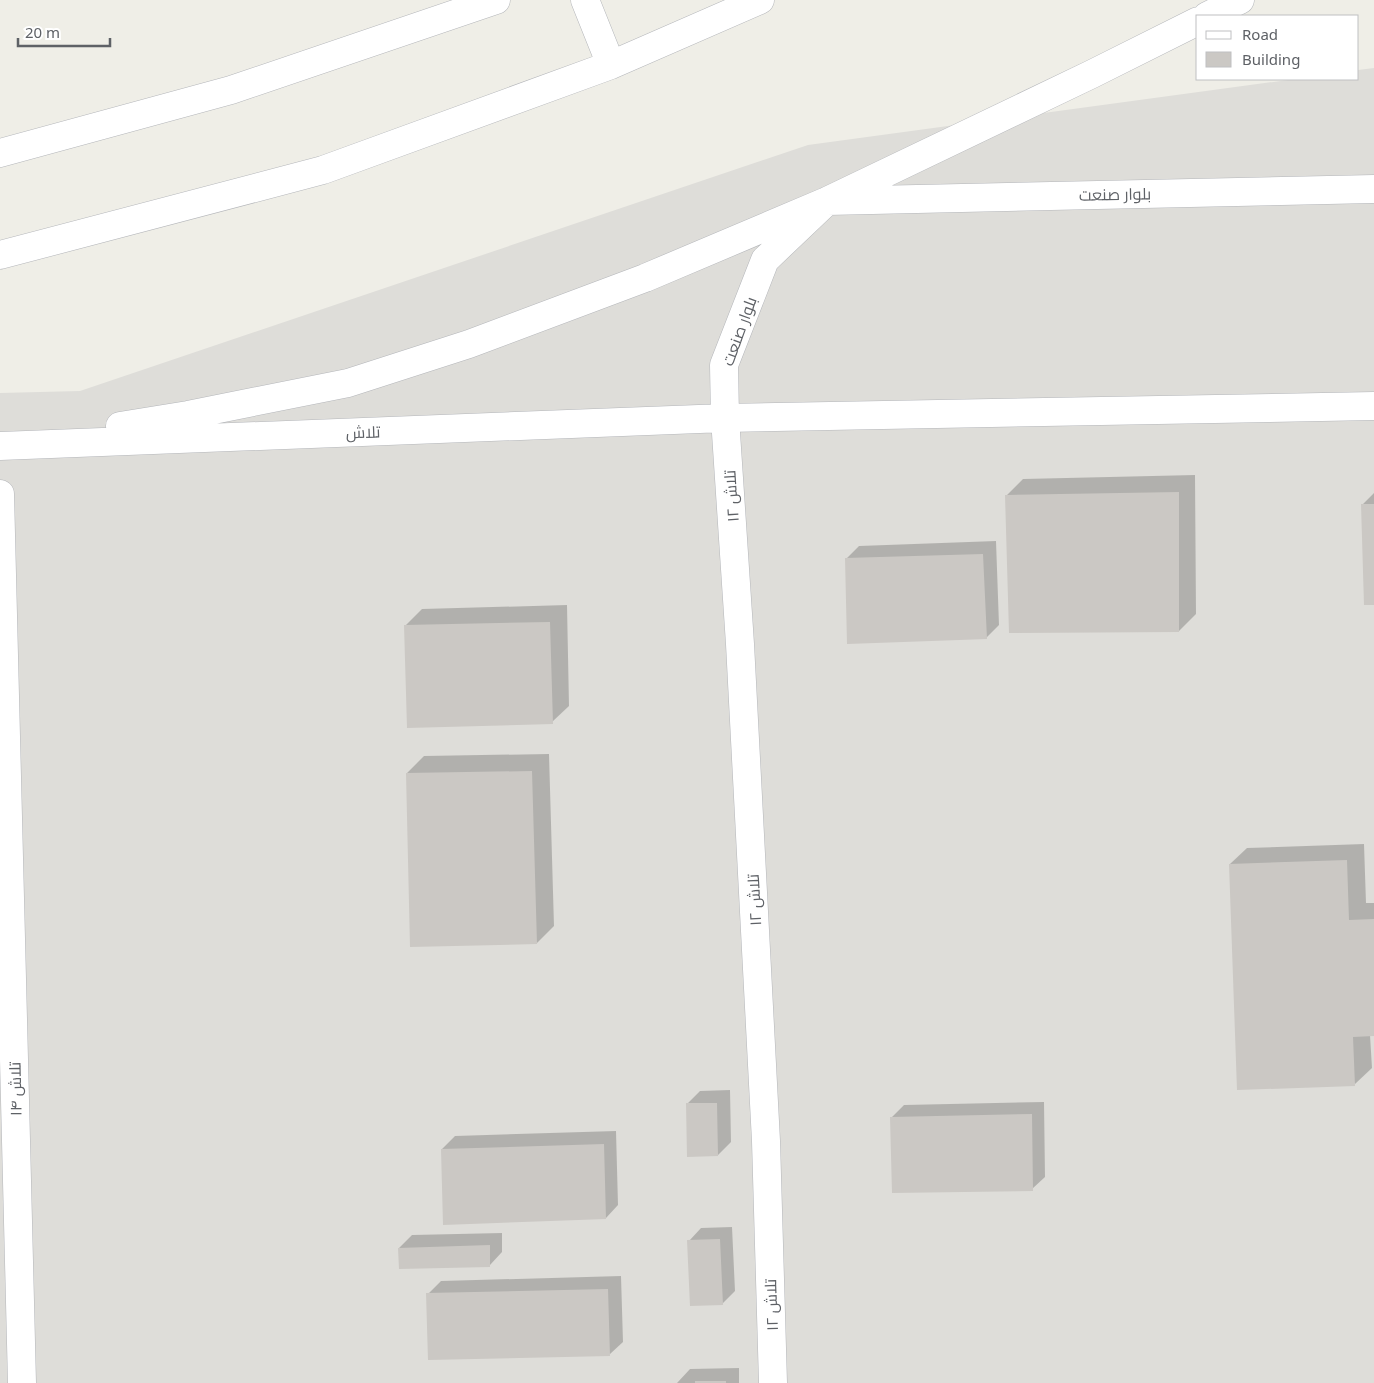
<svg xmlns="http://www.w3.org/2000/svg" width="1374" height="1383" viewBox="0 0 1374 1383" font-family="'Noto Sans',Cairo,sans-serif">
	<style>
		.industrial { fill: #deddd9 }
		.shadow { fill: #0003 }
		.building { fill: #cbc8c4 }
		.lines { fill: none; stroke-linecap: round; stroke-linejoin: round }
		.minor-casing { stroke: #b4b6ba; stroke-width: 29 }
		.minor { stroke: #fff; stroke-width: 28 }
		.labels { text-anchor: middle; stroke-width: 4; stroke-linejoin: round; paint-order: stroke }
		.street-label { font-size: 16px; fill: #5e6166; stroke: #fff }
	</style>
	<rect width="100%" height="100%" fill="#efeee7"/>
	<path class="industrial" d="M1374,68V1383H0V393L80,391L808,145L1295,79H1358V70Z"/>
	<path class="shadow" d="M1195,475L1196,614L1179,631L1006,496L1023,479Z
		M1374,493V604L1363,504Z
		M996,541L999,625L986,638L846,559L859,546Z
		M567,605L569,706L552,722L405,626L422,609Z
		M549,754L554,926L537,943L407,773L424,756Z
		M1364,844L1366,903H1374V1035H1370L1372,1068L1355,1084L1230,864L1247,848Z
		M730,1090L731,1142L718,1155L687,1104L700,1091Z
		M1044,1102L1045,1177L1032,1189L892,1117L904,1105Z
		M616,1131L618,1205L606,1218L442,1149L455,1136Z
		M732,1227L735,1291L722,1304L689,1241L701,1228Z
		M502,1233V1252L490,1265L399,1248L412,1235Z
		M621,1276L623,1342L610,1354L428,1294L441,1281Z
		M739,1368V1383H677L690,1369Z"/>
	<path class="building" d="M1179,492V632L1009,633L1005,495Z
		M1361,504H1374V605H1364Z
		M983,554L987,639L847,644L845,558Z
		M550,622L553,724L407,728L404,625Z
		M532,771L537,944L410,947L406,773Z
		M1347,860L1349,920L1374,919V1036L1353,1037L1355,1086L1237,1090L1229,864Z
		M686,1103H717L718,1156L687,1157Z
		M1032,1114L1033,1191L892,1193L890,1117Z
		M604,1144L606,1219L443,1225L441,1149Z
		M720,1239L723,1305L690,1306L687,1240Z
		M490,1245V1267L399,1269L398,1248Z
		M608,1289L610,1356L428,1360L426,1293Z
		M695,1381H726V1383H695Z"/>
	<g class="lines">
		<g class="minor-casing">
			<path id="minor" d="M585,0L611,65
				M1207,16L1240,0
				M0,153L231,90L496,0
				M0,255L323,170L611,65L760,0
				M120,426L188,415L348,383L469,344L645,278L827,201L1092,74L1198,21
				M0,446L725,418L1374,406
				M0,494L22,1383
				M773,1383L766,1141L740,644L725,418L724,365L765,260L827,201L1374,189"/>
		</g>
		<use href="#minor" class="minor"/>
	</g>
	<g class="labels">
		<g class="street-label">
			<text transform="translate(1115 194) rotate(-1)" y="6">بلوار صنعت</text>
			<text transform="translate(739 331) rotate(-70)" y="6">بلوار صنعت</text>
			<text transform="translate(363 432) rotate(-2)" y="6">تلاش</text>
			<text transform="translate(731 496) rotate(-94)" y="6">تلاش ۱۲</text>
			<text transform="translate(754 900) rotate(-93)" y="6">تلاش ۱۲</text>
			<text transform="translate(15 1089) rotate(-91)" y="6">تلاش ۱۴</text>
			<text transform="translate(771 1305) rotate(-92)" y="6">تلاش ۱۲</text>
		</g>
	</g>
	<rect x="1196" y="15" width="162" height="65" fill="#ffffff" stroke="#bfc0c2"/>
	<rect x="1206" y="31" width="25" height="8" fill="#ffffff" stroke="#bfc0c2"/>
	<text x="1242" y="40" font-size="15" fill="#5e6166">Road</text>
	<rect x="1206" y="52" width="25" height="15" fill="#cbc8c4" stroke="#bfc0c2"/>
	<text x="1242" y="65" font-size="15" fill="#5e6166">Building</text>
	<path d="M18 38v8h92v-8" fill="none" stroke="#5e6166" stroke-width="2.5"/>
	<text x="25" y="38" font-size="15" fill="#5e6166" stroke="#ffffff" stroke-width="4" paint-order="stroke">20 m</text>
</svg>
